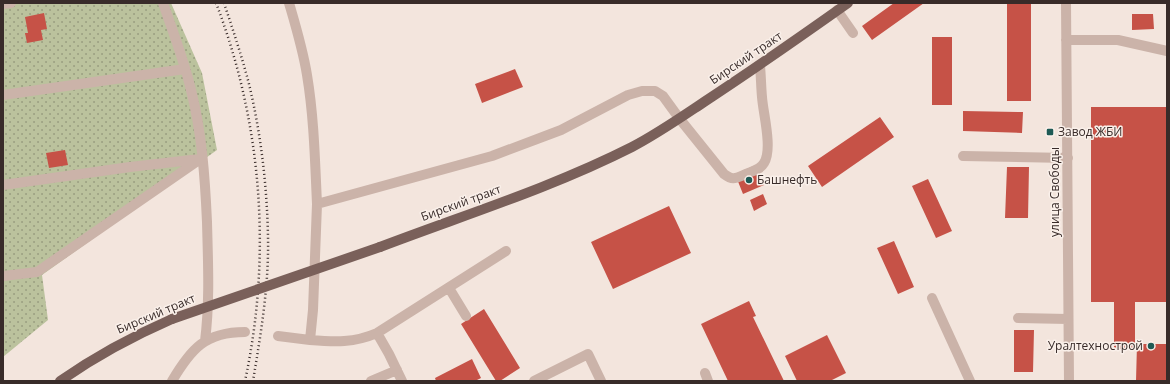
<svg xmlns="http://www.w3.org/2000/svg" width="1170" height="384" viewBox="0 0 1170 384" font-family="'Open Sans',sans-serif">
	<style>
		.garden { fill: url(#garden-dots) }
		.building { fill: #c65247 }
		.lines { fill: none; stroke-linecap: round; stroke-linejoin: round }
		.minor { stroke: #cbb3a9; stroke-width: 10 }
		.major { stroke: #7a605a; stroke-width: 10 }
		.rail { stroke: #382b29; stroke-width: 2.5; stroke-dasharray: 1 3; stroke-linecap: butt }
		.major-bridge { stroke: #7a605a; stroke-width: 10 }
		.poi-dot { fill: #1e5a55; stroke: #faf0ea; stroke-width: 1.5 }
		.labels { text-anchor: middle; stroke-width: 3; stroke-linejoin: round; paint-order: stroke }
		.street-label { font-size: 12px; fill: #382b29; stroke: #faf0ea }
		.poi-label { font-size: 12px; fill: #382b29; stroke: #faf0ea; text-anchor: start }
	</style>
	<defs>
		<pattern id="garden-dots" width="8" height="8" patternUnits="userSpaceOnUse"><rect width="8" height="8" fill="#bbc29d"/><path d="M2 2h.1M6 6h.1" fill="none" stroke="#999e80" stroke-width="1.8" stroke-linecap="round"/></pattern>
	</defs>
	<rect width="100%" height="100%" fill="#f3e5dd"/>
	<path class="garden" d="M3,3H171L202,73L217,150L42,275L48,320L3,357Z"/>
	<path class="building" d="M894,3H924L872,40L862,26Z
		M1007,3H1031V101H1007Z
		M44,13L47,29L41,30L43,40L27,43L25,33H28L25,17Z
		M1132,14H1153L1154,29L1132,30Z
		M932,37H952V105H932Z
		M515,69L523,87L482,103L475,84Z
		M1091,107H1167V302H1135V349H1114V302H1091Z
		M963,111L1023,112L1022,133L963,131Z
		M880,117L894,137L822,187L808,166Z
		M65,150L68,165L49,168L46,153Z
		M756,165L764,185L743,194L735,174Z
		M1007,167H1029L1028,218H1005Z
		M928,179L952,231L936,238L912,186Z
		M763,194L767,204L754,211L750,200Z
		M669,206L691,253L613,289L591,242Z
		M894,241L914,287L898,294L877,248Z
		M749,301L756,316L753,317L784,381H728L701,324Z
		M484,309L520,368L500,381H496L461,324Z
		M1014,330H1034L1033,372H1014Z
		M827,335L846,373L830,381H797L785,356Z
		M1137,344H1167V381H1136Z
		M472,359L481,378L475,381H436L435,378Z"/>
	<g class="lines">
		<path class="minor" d="M163,3C173,32 184,60 191,90C202,133 205,178 207,222C208,262 210,301 205,341
			M289,3C296,27 303,50 307,75C314,117 315,161 317,204
			M1066,3L1069,381
			M3,4L11,3
			M837,10L853,33
			M1066,40H1118L1167,51
			M3,95L185,69
			M963,156L1068,158
			M3,185L130,167L200,159
			M506,251L377,333C354,343 335,342 310,340L313,310L317,204L492,156L561,130L628,95L642,91H655L663,96L679,118L724,174C733,181 736,178 746,174C752,171 760,170 764,163C773,149 763,113 762,97C761,86 761,76 760,66
			M3,276L37,272L202,158
			M449,288L466,316
			M932,298L970,381
			M1018,318L1068,319
			M377,333L389,354L402,381
			M278,336L310,340
			M705,373L708,381
			M172,381C191,349 205,332 245,332
			M371,381L397,370
			M534,381L588,354L601,381"/>
		<path class="major" d="M380,247C464,215 551,188 632,147C657,134 680,118 704,102C753,70 800,37 848,3
			M60,381C96,356 133,336 172,319"/>
		<path class="rail" d="M216,3C262,123 272,255 245,381
			M224,3C233,30 242,57 249,84C261,134 267,186 268,237C269,285 261,333 253,381"/>
		<path class="major-bridge" d="M172,319L380,247"/>
	</g>
	<g class="poi-dot">
		<rect x="1046" y="128" width="8" height="8" rx="2"/>
		<circle cx="749" cy="180" r="4"/>
		<circle cx="1151" cy="346" r="4"/>
	</g>
	<g class="labels">
		<g class="street-label">
			<text transform="translate(746 58) rotate(-34)" y="4">Бирский тракт</text>
			<text transform="translate(1055 192) rotate(-90)" y="4">улица Свободы</text>
			<text transform="translate(461 203) rotate(-20)" y="4">Бирский тракт</text>
			<text transform="translate(156 314) rotate(-23)" y="4">Бирский тракт</text>
		</g>
		<g class="poi-label">
			<text x="1058" y="136">Завод ЖБИ</text>
			<text x="757" y="184">Башнефть</text>
			<text x="1143" y="350" text-anchor="end">Уралтехнострой</text>
		</g>
	</g>
	<rect width="1170" height="384" fill="none" stroke="#382b29" stroke-width="8"/>
</svg>
